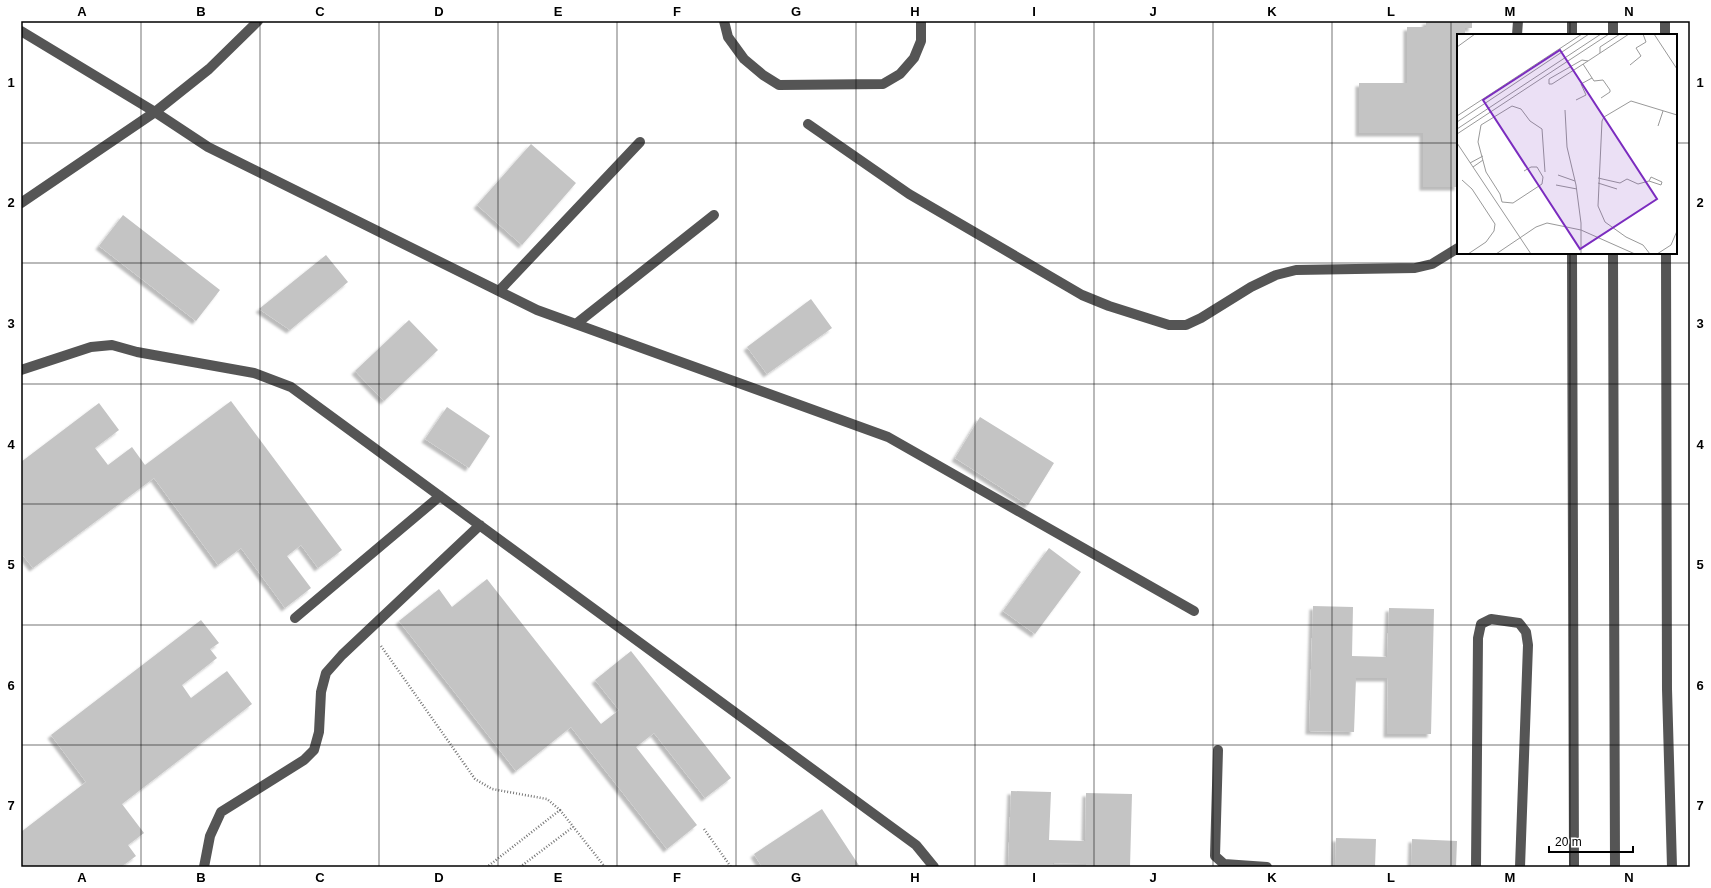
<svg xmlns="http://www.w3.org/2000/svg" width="1711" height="888" viewBox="0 0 1711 888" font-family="Arial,sans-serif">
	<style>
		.building { fill: #c4c4c4; filter: url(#shadow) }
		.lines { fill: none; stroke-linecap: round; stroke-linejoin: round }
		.path { stroke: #777; stroke-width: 2.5; stroke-dasharray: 1 2; stroke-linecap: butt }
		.minor { stroke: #555; stroke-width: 10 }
		.grid { fill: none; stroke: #000; stroke-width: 1; stroke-opacity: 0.55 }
		.inset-road { fill: none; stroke: #999; stroke-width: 1 }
		.view { fill: #7b2cbf; fill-opacity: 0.15; stroke: #7b2cbf; stroke-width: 2 }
		.inset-edge { fill: none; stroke: #000; stroke-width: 2 }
		.neatline { fill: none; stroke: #000; stroke-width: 1.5 }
		.grid-label { font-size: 13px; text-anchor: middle; font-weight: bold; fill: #000 }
	</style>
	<defs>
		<filter id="shadow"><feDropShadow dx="-3.5" dy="3.5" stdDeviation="1" flood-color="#0004"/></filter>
	</defs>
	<rect width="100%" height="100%" fill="#fff"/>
	<path class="building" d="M1426,21H1472V28H1465V35H1458V187H1423V133H1359V83H1407V27H1426Z
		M531,144L576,183L522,245L477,205Z
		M123,215L220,290L196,321L99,246Z
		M326,255L348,282L290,330L259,309Z
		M811,299L832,328L767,374L747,347Z
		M409,320L438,350L384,401L355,371Z
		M231,401L342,550L318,568L301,545L287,556L311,588L285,608L241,548L218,565L154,478L33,568L21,553V462L99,403L119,430L95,448L108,465L132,447L145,465Z
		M447,407L490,436L469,468L425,439Z
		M980,417L1054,463L1028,505L955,458Z
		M1049,548L1081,572L1035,634L1003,611Z
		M487,579L601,724L619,710L595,680L631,651L731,778L705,798L654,733L636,747L697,825L667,849L571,727L516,771L399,621L439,589L452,607Z
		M1313,606L1353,607L1352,656L1387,657L1389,608L1434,609L1431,734H1387L1388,678H1356L1354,732L1309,731Z
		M201,620L219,643L210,649L217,658L182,685L191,698L227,671L252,704L122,804L144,833L128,845L136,856L121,867H21V832L86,782L51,735Z
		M1011,791L1051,792L1049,840L1085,841L1086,793L1132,794L1130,867H1086V864L1053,863V867H1008Z
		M822,809L860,867H762L754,854Z
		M1336,838L1376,839L1375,867H1335Z
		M1412,839L1457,841L1456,867H1411Z"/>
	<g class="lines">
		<path class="path" d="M381,646L475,779L492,789L547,799L560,810L487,867
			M560,810L605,867
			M704,829L731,867
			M520,867L573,827"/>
		<path class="minor" d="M724,21L728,37L744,59L763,75L779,85L883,84L900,74L914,58L921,41V21
			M1572,21V35
			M1613,21V35
			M1665,21V35
			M21,31L155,112L208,147L537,310L888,437L1194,611
			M1517,35L1518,21
			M808,124L909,194L1082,295L1109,306L1169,325H1186L1201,318L1251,287L1276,275L1296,270L1415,268L1432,264L1458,248
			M21,203L155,112L209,69L258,21
			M1572,253L1574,867
			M1613,253L1615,867
			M1666,253L1667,689L1672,867
			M499,291L640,142
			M576,324L714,215
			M21,370L91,347L112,345L137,352L254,373L291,387L916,845L934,867
			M295,618L440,496
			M1218,750L1215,856L1224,864L1267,867
			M204,867L210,836L221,812L304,760L314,750L319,732L321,692L326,673L342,655L480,525
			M1476,867L1478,638L1481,624L1491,619L1519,623L1526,632L1528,645L1520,867"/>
	</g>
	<path class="grid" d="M141,21V867M260,21V867M379,21V867M498,21V867M617,21V867M736,21V867M856,21V867M975,21V867M1094,21V867M1213,21V867M1332,21V867M1451,21V867M1570,21V35M21,143H1458M1676,143H1690M1570,253V867M21,263H1690M21,384H1690M21,504H1690M21,625H1690M21,745H1690"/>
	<g transform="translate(1457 34)">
		<rect width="220" height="220" fill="#fff"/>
		<path class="inset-road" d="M197,0L220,35M0,13L18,0M143,19V13L163,0M131,27L125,26L92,45V50H95L131,27L172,0M126,30L137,47L146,46L153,56V58L144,64M173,31L184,22L179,14L189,8L186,0M119,66L129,61L124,50L135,44M108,76L110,113L119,151L124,189V220M0,82L125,0M0,88L132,0M201,92L206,77M0,95L144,0M0,100L152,0M0,109L74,220M13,129L26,122M16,133L26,126M67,137L74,133H80L86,143L85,150L56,169L45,168L43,160L29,138L21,108L24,91L55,72L64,75L73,87L85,95L88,138M101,141L118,147M141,144L163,149L170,145L181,150L192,147L204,151L205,148L194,143L192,147M5,146L15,155L38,190L37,197L29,208L11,220M141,149L160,155M99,151L120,155M39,220L79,193L90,189L124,196L178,220M193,220L186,211L169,203L148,188L141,172L145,87L147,83L174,67L220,81M200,220L214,211L220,197"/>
		<path class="view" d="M103,16L200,165L123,215L26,66Z"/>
		<rect width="220" height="220" class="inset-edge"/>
	</g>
	<rect width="1711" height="888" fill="none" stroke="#ffffff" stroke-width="44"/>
	<path d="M1549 846v6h84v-6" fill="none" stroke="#000000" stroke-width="2"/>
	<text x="1555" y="846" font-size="12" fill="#000000" stroke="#ffffff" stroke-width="3" paint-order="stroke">20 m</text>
	<rect x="22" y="22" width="1667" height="844" class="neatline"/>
	<g class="grid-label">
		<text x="82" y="16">A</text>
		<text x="201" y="16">B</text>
		<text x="320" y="16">C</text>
		<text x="439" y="16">D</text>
		<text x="558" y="16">E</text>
		<text x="677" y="16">F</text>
		<text x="796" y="16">G</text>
		<text x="915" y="16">H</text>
		<text x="1034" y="16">I</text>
		<text x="1153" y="16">J</text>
		<text x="1272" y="16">K</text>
		<text x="1391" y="16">L</text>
		<text x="1510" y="16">M</text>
		<text x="1629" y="16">N</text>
		<text x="11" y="87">1</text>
		<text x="1700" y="87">1</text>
		<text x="11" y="207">2</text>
		<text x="1700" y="207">2</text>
		<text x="11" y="328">3</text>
		<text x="1700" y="328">3</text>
		<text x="11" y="449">4</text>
		<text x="1700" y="449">4</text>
		<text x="11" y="569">5</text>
		<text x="1700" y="569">5</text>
		<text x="11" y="690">6</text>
		<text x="1700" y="690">6</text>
		<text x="11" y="810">7</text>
		<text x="1700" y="810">7</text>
		<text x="82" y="882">A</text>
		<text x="201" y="882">B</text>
		<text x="320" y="882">C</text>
		<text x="439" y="882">D</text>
		<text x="558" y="882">E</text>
		<text x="677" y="882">F</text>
		<text x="796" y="882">G</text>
		<text x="915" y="882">H</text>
		<text x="1034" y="882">I</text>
		<text x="1153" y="882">J</text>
		<text x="1272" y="882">K</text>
		<text x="1391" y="882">L</text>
		<text x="1510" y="882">M</text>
		<text x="1629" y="882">N</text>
	</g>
</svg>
